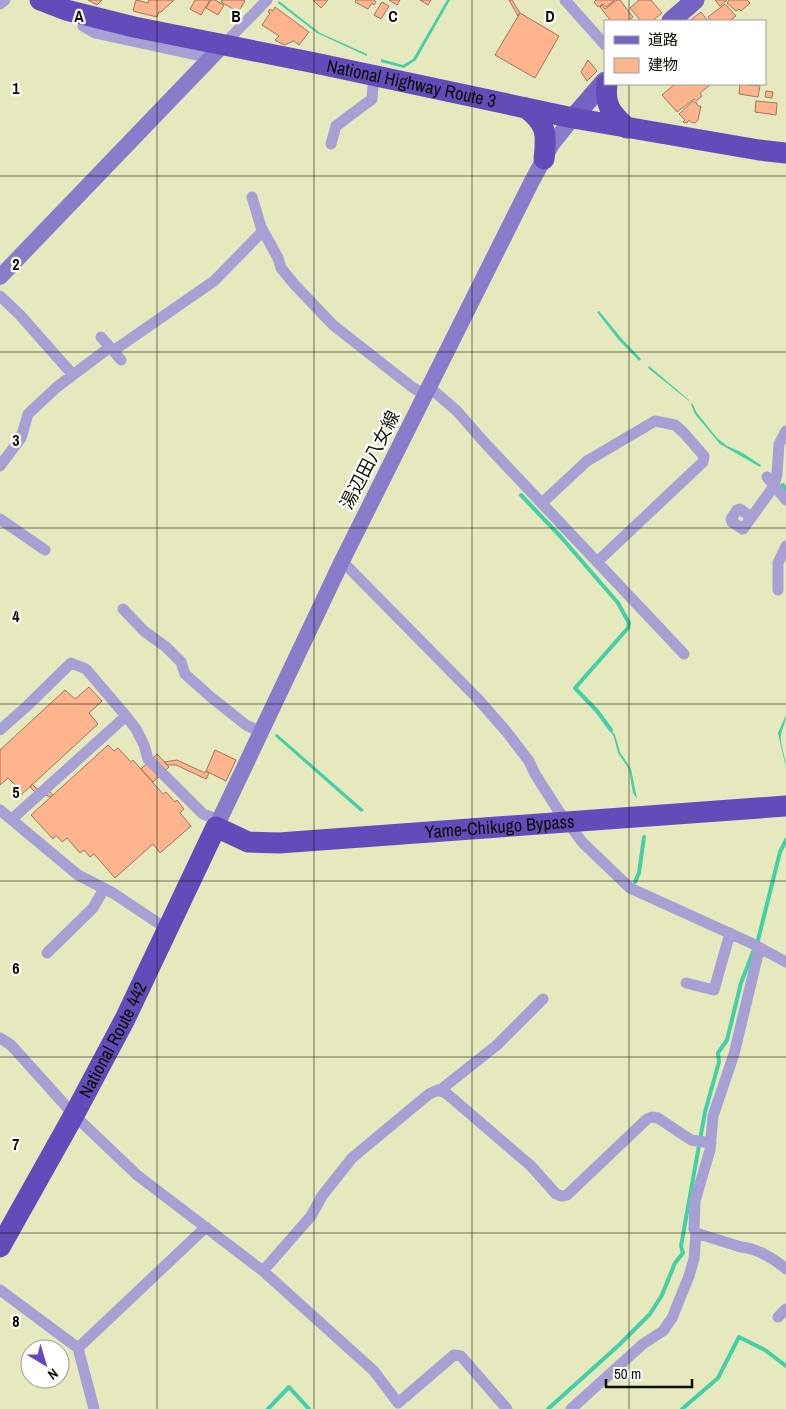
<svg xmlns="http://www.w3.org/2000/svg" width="786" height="1409" viewBox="0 0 786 1409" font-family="'Archivo Narrow','Noto Sans JP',sans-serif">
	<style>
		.water { fill: #43d0a6 }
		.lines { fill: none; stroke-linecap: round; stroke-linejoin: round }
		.stream { stroke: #43d0a6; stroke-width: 4 }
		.building { fill: #feb58d; stroke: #9d7662 }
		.street { stroke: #a6a0d4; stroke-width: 11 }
		.secondary { stroke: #887dca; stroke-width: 16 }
		.primary { stroke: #7463c2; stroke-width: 19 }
		.highway { stroke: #644bba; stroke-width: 21 }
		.grid { fill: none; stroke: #0d0d02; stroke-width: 1; stroke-opacity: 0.55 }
		.labels { text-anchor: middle; stroke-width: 4.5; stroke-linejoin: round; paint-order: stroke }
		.street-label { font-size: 18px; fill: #0d0d02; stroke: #fff }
		.grid-label { font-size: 16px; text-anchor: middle; font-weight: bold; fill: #0d0d02; stroke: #fff; stroke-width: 4.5; stroke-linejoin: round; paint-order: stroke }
	</style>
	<rect width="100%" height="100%" fill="#e6e8bd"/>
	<path class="water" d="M447,0H450L416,60L404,68L381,62V59L403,65L413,59Z
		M279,1L320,33L367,54V56L317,33L278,3Z
		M599,311L622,339L641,359L639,361L618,339L597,312Z
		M649,366L689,400V401L648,368Z
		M692,403L697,413L717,438L727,446L741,452L761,465L760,467L720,444L695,414L691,404Z
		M786,715C786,723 782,728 781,735C780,746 786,757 786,768L778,733Z
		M610,728L615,735L620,752L631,769L637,799L633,793L629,769L618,753L614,737L609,729Z
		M277,734L364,810L361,812L276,737L275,735Z"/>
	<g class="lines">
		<path class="stream" d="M783,485L786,490
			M521,495L561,537L618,603L629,623L628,628L575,688L597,711L611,730
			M635,882L639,873L644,837
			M757,944L780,852L786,840
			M268,1409L289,1387L309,1409
			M548,1409L619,1345L650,1314L662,1295L675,1263L683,1253L681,1246L705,1112L719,1062L718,1053L727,1040L741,983L753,952
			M682,1409L718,1378L739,1337L765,1350L786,1366"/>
	</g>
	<path class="building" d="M88,0H102L97,5Z
		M136,0L148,3L149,0H174L161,12H159L157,17L133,11Z
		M195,0H210L201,15L190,9Z
		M211,0H215L224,5L218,15L206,8Z
		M222,0H243L245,1L238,12L221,2Z
		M313,0H328L321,8Z
		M356,0H374L376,2L374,5L372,3L368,9L355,2Z
		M389,0H400L397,5Z
		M420,0H431L428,5Z
		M509,0H512L520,13L518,16Z
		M596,0H615L606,7L603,4L598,7L594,2Z
		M617,0H620L633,17L628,21H611L600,7L602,5L605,9Z
		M639,0H651L662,13L652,21H641L630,8Z
		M715,0H727L720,6Z
		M729,0H747L750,3L741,11L739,9L736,11L727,3Z
		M382,2L389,6L381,19L374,15Z
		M725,4L736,16L729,21H711L708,17Z
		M275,7L309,32L299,45L294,41L284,45L275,40L279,36L262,25L270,13L268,12L270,9L273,11Z
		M701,12L708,21H689Z
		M520,13L559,36L535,78L495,55Z
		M588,60L597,71L587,81L581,72Z
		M675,84H709L710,85L700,93L702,96L696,101L694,99L677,112L662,95Z
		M740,84L760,86L758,97L739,94Z
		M766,91L773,92L772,98L765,97Z
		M693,101L695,103L696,102L698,106H701L698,120L695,123L691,122L689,120L687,123L683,122L685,120L679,114Z
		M756,101L777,103L776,115L755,112Z
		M89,687L102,701L89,713L98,724L21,795L13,787L15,785L8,778L0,785V750L65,690L75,699Z
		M108,745L114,751L118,748L131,762L133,760L163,794L166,792L175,802L177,800L184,809L180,813L191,826L160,853L153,844L115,878L94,854L90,857L84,850L80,853L67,838L62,842L56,835L53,839L31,815Z
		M215,750L236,760L226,781L206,771Z
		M157,754L169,767L153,782L141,769Z
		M177,760L205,773L206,771L209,773L206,779L176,765H167L164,762Z
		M32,784L36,788L50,792L53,795L51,797L34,791L30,787Z"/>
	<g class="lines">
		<path class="street" d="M565,0L605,45
			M0,4L5,0
			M83,26L95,33L210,58
			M223,45L267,0
			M331,144L336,126L372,99L374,75
			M252,197L261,227L278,258L281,268L294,284L333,325L412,387L425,395
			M0,296L20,315L73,375
			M101,337L121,360
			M113,351L214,281L263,231
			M429,387L457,411L483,441L684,654
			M0,466L21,438L28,414L57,387L110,347
			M767,477L786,500
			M542,503L587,461L655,421L675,425L683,432L704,456L703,462L597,562
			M751,517L740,509L737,510L731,519L732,522L743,529L774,486L777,474L779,444L786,431
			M0,519L45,550
			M342,561L477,698L506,731L529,761L535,774L558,810L583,843L630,888L751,943L786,962
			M778,590V563L786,546
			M123,609L144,631L166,647L181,662L185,674L212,698L246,725L261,732
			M0,730L27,706L71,663L86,669L126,716L136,729L144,745L148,759L203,814L219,820
			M0,810L78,875L113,893L167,929
			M12,819L126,716
			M47,953L93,908L104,889
			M686,983L714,990L730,933
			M0,1038L11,1045L74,1115L137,1175L263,1271L374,1371L398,1403L454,1355L461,1356L507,1409
			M439,1091L497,1045L543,999
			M696,1233L741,1247C756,1248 775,1259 786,1269
			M263,1271L311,1216L322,1196L352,1158L429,1094L438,1090L446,1093L531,1166L556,1194L561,1196L567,1195L647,1119L652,1117L658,1118L691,1140L711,1143
			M0,1290L78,1348L94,1409
			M778,1317L786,1309
			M78,1348L206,1227
			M571,1409L643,1344L663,1331L672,1318L689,1276L694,1259L696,1233L694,1229L695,1201L710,1150L713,1116L734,1054L758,954L762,949"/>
		<path class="secondary" d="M0,277L223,45
			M216,827L342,561L532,181L552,144L573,118"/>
		<path class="primary" d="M671,21L695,0
			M573,118L605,81"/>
		<g class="highway">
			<path id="s1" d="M40,0L66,10L134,27L315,63L573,118L759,150L786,153"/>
			<path d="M607,84C604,106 612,114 627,128"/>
			<path d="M526,108C547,124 547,134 544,159"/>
			<path id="s2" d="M0,1247L74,1115L125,1019L216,827L248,842L279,843L786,806"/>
		</g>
	</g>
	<path class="grid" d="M157,0V1409M314,0V1409M472,0V1409M629,0V21M629,84V1409M0,176H786M0,352H786M0,528H786M0,704H786M0,881H786M0,1057H786M0,1233H786"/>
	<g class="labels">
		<g class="street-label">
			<text dy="6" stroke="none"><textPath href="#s1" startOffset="381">National Highway Route 3</textPath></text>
			<text transform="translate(370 460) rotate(-63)" y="6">湯辺田八女線</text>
			<text dy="6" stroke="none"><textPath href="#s2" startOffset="760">Yame-Chikugo Bypass</textPath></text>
			<text dy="6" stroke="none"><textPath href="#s2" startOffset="236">National Route 442</textPath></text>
		</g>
	</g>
	<g class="grid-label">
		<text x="79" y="22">A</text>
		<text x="236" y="22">B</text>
		<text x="393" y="22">C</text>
		<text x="550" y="22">D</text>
		<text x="16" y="94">1</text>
		<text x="16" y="270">2</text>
		<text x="16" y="446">3</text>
		<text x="16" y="622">4</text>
		<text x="16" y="798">5</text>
		<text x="16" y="974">6</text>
		<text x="16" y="1150">7</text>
		<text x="16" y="1327">8</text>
	</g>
	<rect x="604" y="20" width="162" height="65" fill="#ffffff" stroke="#9e9e9a"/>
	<rect x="614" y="36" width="25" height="8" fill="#7463c2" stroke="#9e9e9a"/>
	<text x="648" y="45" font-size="15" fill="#0d0d02">道路</text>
	<rect x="614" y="58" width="25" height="15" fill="#feb58d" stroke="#9e9e9a"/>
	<text x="648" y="70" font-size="15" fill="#0d0d02">建物</text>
	<g transform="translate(45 1364) rotate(142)"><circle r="24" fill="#ffffff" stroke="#9e9e9a"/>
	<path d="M0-4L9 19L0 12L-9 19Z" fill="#6548c1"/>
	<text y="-8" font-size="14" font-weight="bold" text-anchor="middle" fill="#0d0d02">N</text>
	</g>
	<path d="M606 1379v8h86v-8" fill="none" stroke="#0d0d02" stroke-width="2.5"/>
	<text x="614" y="1379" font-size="15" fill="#0d0d02" stroke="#ffffff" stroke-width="4" paint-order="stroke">50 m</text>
</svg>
